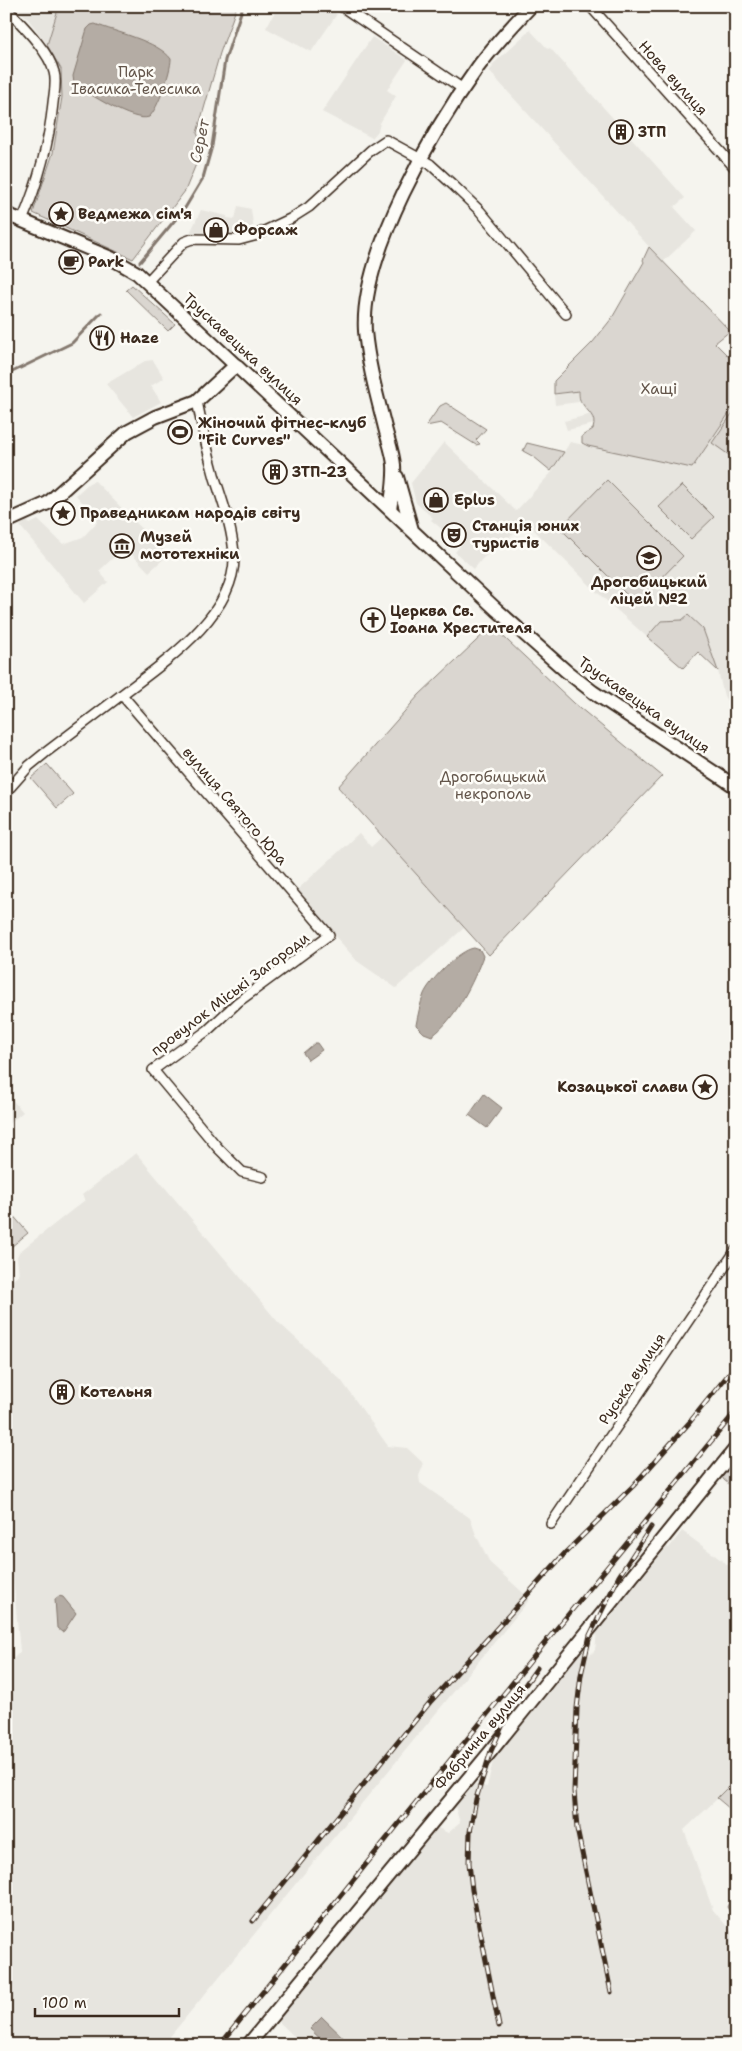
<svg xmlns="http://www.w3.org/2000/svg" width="742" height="2051" viewBox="0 0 742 2051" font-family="'Shantell Sans',sans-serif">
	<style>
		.built { fill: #e7e5df }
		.green { fill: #dad6d0; stroke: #8a8077 }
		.water { fill: #b4aca4; stroke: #84786e }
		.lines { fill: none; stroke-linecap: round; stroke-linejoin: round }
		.stream { stroke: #84786e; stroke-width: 3 }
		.street-casing { stroke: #3b2a1e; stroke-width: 12 }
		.secondary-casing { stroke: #3b2a1e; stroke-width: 16 }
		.street { stroke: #fdfcf7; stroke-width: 9 }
		.secondary { stroke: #fdfcf7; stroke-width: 12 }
		.rail-casing { stroke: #3b2a1e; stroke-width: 5 }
		.rail { stroke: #fdfcf7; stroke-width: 3; stroke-dasharray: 9; stroke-linecap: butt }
		.labels { text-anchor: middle; stroke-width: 5; stroke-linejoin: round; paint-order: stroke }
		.park-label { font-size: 15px; fill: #63554a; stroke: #fdfcf7 }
		.street-label { font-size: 15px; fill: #3b2a1e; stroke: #fdfcf7 }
		.poi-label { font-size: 15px; font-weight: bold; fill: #3b2a1e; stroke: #fdfcf7; text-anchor: start }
		.water-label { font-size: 16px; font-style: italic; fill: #65584d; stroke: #fdfcf7 }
	</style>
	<rect width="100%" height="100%" fill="#f5f4ee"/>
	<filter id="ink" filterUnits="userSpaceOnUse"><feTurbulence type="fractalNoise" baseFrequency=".02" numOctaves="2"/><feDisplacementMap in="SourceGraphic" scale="10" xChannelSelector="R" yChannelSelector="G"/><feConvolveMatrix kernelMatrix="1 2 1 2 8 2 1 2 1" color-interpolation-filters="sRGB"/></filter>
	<g filter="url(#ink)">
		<path class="built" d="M15,6H59L47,44L28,19Z
			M278,6H321L337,14L311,52L266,28Z
			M530,30L548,49L550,48L620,126L623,123L630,130L627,133L685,198L674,207L696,231L663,262L489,71L493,67L492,65Z
			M372,37L407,60L387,90L396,96L380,123L378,131L372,138L322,112Z
			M238,206L251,209L254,231L239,237L190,233L201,210L227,216V218L235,219Z
			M153,360L164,378L151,386L161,402L133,417L106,384L145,361Z
			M578,391L579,402L555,405L554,395Z
			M736,403V710L731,707L724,696L718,671L703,629L688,615L683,620L661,621L647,637L599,594L527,523L482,559L474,569L455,552L461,545L431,520L433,518L416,503L411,483L444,442L516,511L552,472L570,442L692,468Z
			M592,414L594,424L567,430L564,421Z
			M95,481L168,555L149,572L125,547L99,571L108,582L84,603L20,526L27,521L30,524L38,520L63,544L83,537L98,521L76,495L89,483Z
			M359,833L371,847L383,836L464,928L396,988L357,961L296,891Z
			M6,1093L23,1112L6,1126Z
			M136,1153L278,1322L341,1380L388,1446L407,1448L422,1462L423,1466L419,1476L420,1483L470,1518L476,1535L490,1563L530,1599L163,2045H6V1666L20,1652L10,1544L6,1533V1285L19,1275L17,1257L19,1252L85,1200L82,1195Z
			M682,1531L736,1571V1781L684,1830L713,1910L736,1937V2045H294L298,2040L276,2019L438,1828L448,1833L460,1823L455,1806L475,1784L487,1787L493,1761L581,1652L590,1655L595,1650L597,1632L667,1547L669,1548Z"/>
		<path class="green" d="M59,6H237L220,53L197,133L203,147L185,191L133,259L33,213L53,153L62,97L61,69L47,45Z
			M649,247L730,331L715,343L736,364V403L692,468L588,446L582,443V436L593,429C597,416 588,413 582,403C579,400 579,395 579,391L554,394V381L593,342L612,318L644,262L643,260Z
			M132,285L175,324L168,331L126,290Z
			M446,403L486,429L476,440L480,444L476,445L441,423L426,426L440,406Z
			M736,408V460L712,443Z
			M527,443L564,452L551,471L534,457L523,451Z
			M607,480L683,556L636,604L560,528Z
			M682,485L714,517L691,539L659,507Z
			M688,615L703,629L718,671L698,652L683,668L647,637L661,621L682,620Z
			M492,626L574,703L662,776L489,955L338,787L419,695Z
			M47,764L73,794L57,808L31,778Z
			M6,1207L28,1233L6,1251Z
			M736,1458V1490L724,1480L721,1475Z
			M735,1780L736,1803L730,1809L717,1798Z"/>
		<path class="water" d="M95,24C115,32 158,41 171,59C171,71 158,109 149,117C134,123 87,93 74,83L73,76L87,29L91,25Z
			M474,948L480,950L483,956C474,981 455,1020 432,1036L424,1033L416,1025C418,1015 420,1004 424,994C430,980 459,950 474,948Z
			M315,1043H317L322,1050L308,1060L303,1053Z
			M484,1094L502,1108L487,1128L469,1115Z
			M59,1596L63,1597L76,1613L64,1631L62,1632L57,1628L55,1599Z
			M736,1898V1921L727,1907L729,1903Z
			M322,2017L351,2045H327L310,2029Z"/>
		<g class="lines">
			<path class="stream" d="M140,262L185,208L203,178L212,146L225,60L243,6
				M6,375L72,343L101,313"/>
			<g class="street-casing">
				<path id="street" d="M341,6L463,89
					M590,6L736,169
					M6,8C21,24 49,51 54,72C57,82 54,93 53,103C49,144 38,183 22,221
					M147,282L184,242L192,239L239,240L254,236L290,219L309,207L371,150L386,140L430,164L453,185L480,211L566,314
					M122,695L329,935L238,1002L208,1030L153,1070L218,1148L242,1172L263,1177
					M6,792L29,766L45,753C70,734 95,715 120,696C162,664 236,615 234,556C233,530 223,503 215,478C208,453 202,427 197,401
					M551,1524L736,1250"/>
			</g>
			<g class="secondary-casing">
				<path id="secondary" d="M6,214L111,258L137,273L497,610L566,671L593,692L736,787
					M397,477L412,530
					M390,510C392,495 395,480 394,465C393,453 388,440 385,428C377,396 368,364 365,331C360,255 434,128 478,67C494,45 512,26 531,6
					M6,522L48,503L127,432L155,417L197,401L236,365
					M248,2045L491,1751L736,1448"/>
			</g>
			<use href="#street" class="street"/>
			<use href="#secondary" class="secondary"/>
			<g class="rail-casing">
				<path id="rail" d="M253,1921L431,1701L566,1552L633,1486L689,1423L736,1365
					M611,1992L577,1829L574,1791L577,1708L581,1675L590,1635L619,1576L651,1527
					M499,2026L472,1890L469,1863L470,1832L476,1799L491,1751L513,1702L537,1668
					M220,2045L548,1639L736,1411"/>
			</g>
			<use href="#rail" class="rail"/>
		</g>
	</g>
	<defs>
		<g id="building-ring" transform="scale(1.25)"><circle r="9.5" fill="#fdfcf7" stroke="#3b2a1e" stroke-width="1.5"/><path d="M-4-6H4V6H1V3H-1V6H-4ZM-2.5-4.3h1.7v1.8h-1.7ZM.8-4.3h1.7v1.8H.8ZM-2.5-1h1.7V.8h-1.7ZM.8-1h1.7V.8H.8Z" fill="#3b2a1e"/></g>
		<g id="sight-ring" transform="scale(1.25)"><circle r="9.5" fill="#fdfcf7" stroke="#3b2a1e" stroke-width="1.5"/><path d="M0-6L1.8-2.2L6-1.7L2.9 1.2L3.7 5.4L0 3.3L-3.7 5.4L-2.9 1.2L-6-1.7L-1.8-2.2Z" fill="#3b2a1e"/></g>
		<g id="shop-ring" transform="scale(1.25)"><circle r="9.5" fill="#fdfcf7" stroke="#3b2a1e" stroke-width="1.5"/><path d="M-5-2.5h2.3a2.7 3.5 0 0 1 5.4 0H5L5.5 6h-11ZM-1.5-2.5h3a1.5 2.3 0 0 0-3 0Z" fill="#3b2a1e"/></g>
		<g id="cafe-ring" transform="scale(1.25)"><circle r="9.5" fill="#fdfcf7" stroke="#3b2a1e" stroke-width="1.5"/><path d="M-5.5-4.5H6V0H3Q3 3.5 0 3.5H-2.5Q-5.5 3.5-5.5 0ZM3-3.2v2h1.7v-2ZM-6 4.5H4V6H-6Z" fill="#3b2a1e"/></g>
		<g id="restaurant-ring" transform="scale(1.25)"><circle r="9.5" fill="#fdfcf7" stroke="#3b2a1e" stroke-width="1.5"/><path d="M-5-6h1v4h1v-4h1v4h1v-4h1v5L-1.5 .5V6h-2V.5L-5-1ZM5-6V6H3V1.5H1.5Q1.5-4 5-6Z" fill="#3b2a1e"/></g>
		<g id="stadium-ring" transform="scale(1.25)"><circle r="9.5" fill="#fdfcf7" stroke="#3b2a1e" stroke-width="1.5"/><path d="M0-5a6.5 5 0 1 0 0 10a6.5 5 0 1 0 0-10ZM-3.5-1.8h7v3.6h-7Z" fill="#3b2a1e"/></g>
		<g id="theatre-ring" transform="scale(1.25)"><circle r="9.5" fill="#fdfcf7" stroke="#3b2a1e" stroke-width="1.5"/><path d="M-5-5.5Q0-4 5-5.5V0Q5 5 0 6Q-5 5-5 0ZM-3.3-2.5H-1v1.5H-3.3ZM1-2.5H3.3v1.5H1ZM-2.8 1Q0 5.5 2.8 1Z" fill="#3b2a1e"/></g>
		<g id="museum-ring" transform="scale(1.25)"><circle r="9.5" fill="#fdfcf7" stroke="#3b2a1e" stroke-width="1.5"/><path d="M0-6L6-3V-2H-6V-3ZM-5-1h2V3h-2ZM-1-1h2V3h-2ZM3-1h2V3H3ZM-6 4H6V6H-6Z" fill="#3b2a1e"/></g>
		<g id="school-ring" transform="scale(1.25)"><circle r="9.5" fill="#fdfcf7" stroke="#3b2a1e" stroke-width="1.5"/><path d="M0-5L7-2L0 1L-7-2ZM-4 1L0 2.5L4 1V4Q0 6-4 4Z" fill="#3b2a1e"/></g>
		<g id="church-ring" transform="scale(1.25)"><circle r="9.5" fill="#fdfcf7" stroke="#3b2a1e" stroke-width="1.5"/><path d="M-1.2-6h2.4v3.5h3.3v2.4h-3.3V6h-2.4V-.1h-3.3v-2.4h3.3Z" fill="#3b2a1e"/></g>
	</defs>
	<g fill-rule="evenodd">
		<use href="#building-ring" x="621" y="132"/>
		<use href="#sight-ring" x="61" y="214"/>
		<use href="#shop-ring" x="216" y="230"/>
		<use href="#cafe-ring" x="71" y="262"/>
		<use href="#restaurant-ring" x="102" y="338"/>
		<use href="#stadium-ring" x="180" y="432"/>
		<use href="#building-ring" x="275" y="472"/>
		<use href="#shop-ring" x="436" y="500"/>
		<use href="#sight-ring" x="63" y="513"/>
		<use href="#theatre-ring" x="454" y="535"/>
		<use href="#museum-ring" x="122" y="546"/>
		<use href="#school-ring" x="649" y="558"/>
		<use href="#church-ring" x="373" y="620"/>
		<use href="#sight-ring" x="705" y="1087"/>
		<use href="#building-ring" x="62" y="1392"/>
	</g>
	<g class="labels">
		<g class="park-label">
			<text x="136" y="77">Парк<tspan x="136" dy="17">Івасика-Телесика</tspan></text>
			<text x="659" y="394">Хащі</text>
			<text x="493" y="782">Дрогобицький<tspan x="493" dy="17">некрополь</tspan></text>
		</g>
		<g class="street-label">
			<text transform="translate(673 78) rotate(48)" y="5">Нова вулиця</text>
			<text transform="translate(243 349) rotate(43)" y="5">Трускавецька вулиця</text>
			<text transform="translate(644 705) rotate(35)" y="5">Трускавецька вулиця</text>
			<text transform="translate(235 806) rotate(49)" y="5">вулиця Святого Юра</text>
			<text transform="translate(230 994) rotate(-37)" y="5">провулок Міські Загороди</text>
			<text transform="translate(632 1379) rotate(-56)" y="5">Руська вулиця</text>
			<text transform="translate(480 1737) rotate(-50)" y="5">Фабрична вулиця</text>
		</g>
		<g class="poi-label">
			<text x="638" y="137">ЗТП</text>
			<text x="78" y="219">Ведмежа сім'я</text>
			<text x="234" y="235">Форсаж</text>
			<text x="88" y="267">Park</text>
			<text x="120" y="343">Haze</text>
			<text x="198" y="428">Жіночий фітнес-клуб<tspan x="198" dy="17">"Fit Curves"</tspan></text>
			<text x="292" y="477">ЗТП-23</text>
			<text x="454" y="505">Eplus</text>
			<text x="80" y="518">Праведникам народів світу</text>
			<text x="472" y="531">Станція юних<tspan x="472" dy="17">туристів</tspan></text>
			<text x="140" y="542">Музей<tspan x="140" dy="17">мототехніки</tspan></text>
			<text x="649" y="587" text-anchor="middle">Дрогобицький<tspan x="649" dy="17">ліцей №2</tspan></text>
			<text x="390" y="616">Церква Св.<tspan x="390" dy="17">Іоана Хрестителя</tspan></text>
			<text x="688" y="1092" text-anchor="end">Козацької слави</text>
			<text x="80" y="1397">Котельня</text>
		</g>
		<g class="water-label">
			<text transform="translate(199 141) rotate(-78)" y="6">Серет</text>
		</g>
	</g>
	<rect width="742" height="2051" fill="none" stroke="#fdfcf7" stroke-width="25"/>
	<rect x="12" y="12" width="717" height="2026" fill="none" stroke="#3b2a1e" stroke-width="2" filter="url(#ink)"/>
	<path d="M35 2008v8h144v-8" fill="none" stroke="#3b2a1e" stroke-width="2.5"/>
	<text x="42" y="2008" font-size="15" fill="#3b2a1e" stroke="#fdfcf7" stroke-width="4" paint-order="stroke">100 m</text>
</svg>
